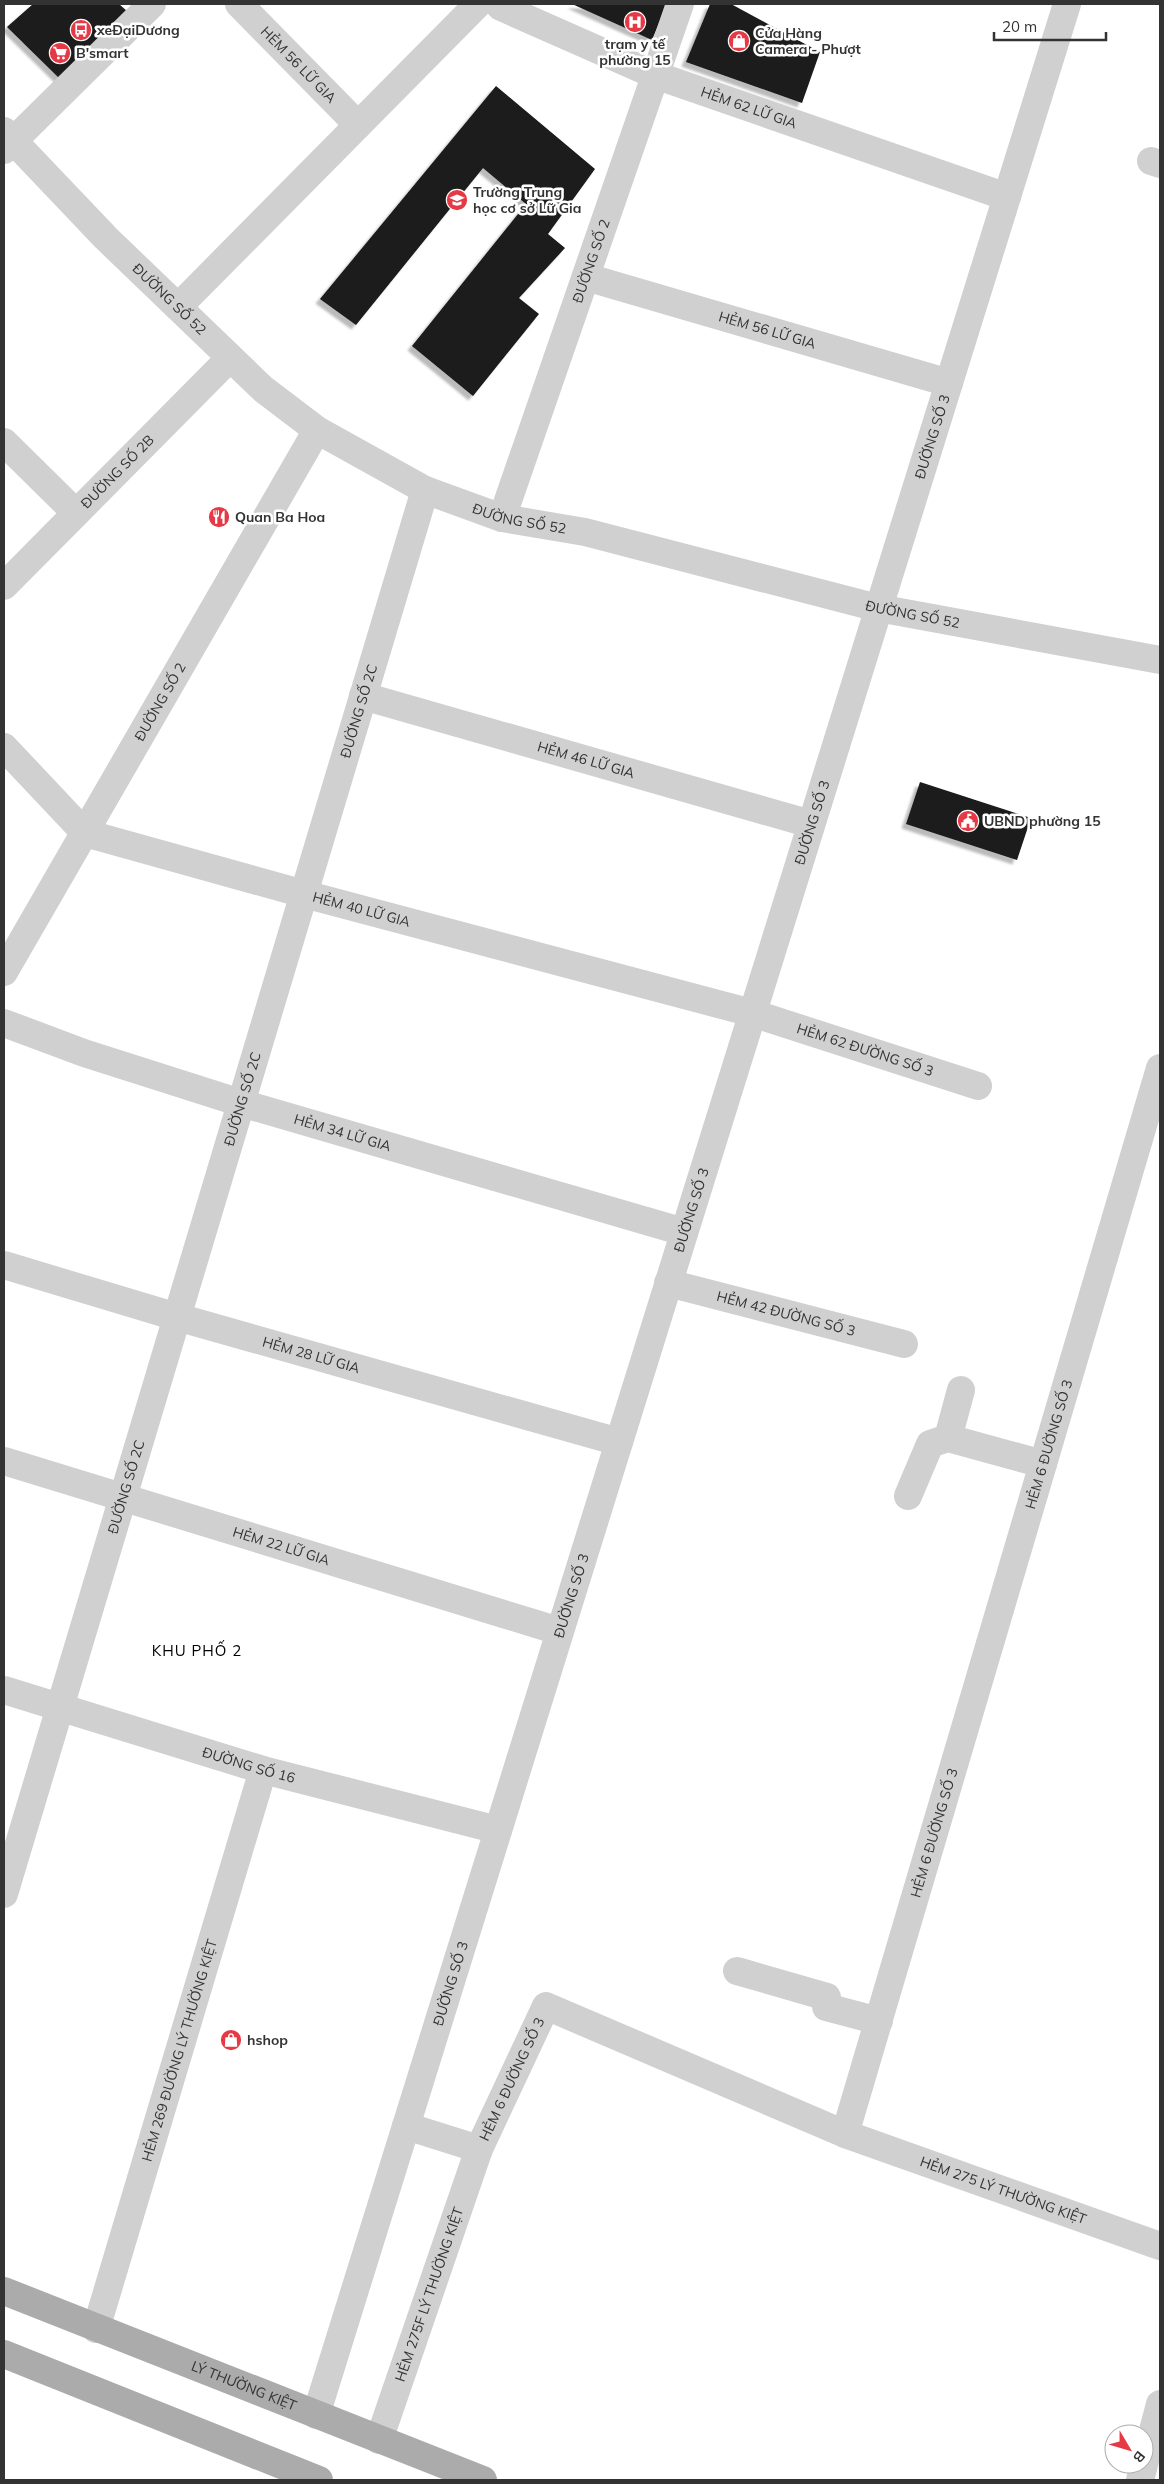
<svg xmlns="http://www.w3.org/2000/svg" width="1164" height="2484" viewBox="0 0 1164 2484" font-family="Mulish,sans-serif">
	<style>
		.building { fill: #1a1a1a; filter: url(#shadow) }
		.lines { fill: none; stroke-linecap: round; stroke-linejoin: round }
		.minor { stroke: #d0d0d0; stroke-width: 28 }
		.major { stroke: #ababab; stroke-width: 28 }
		.labels { text-anchor: middle; stroke-width: 5; stroke-linejoin: round; paint-order: stroke }
		.poi-label { font-size: 14px; font-weight: bold; fill: #333; stroke: #fff; text-anchor: start }
		.street-label { font-size: 14px; fill: #333; stroke: #fff }
		.neighbourhood-label { font-size: 15px; letter-spacing: 1px; fill: #000; stroke: #fff }
	</style>
	<defs>
		<filter id="shadow"><feDropShadow dx="-4.5" dy="4.5" stdDeviation="1" flood-color="#0004"/></filter>
	</defs>
	<rect width="100%" height="100%" fill="#fff"/>
	<path class="building" d="M33,4H119L128,12L60,79L7,27Z
		M572,4H667L652,40Z
		M710,4H731L820,52L802,103L686,62Z
		M496,86L595,169L548,234L565,248L519,298L539,314L473,396L412,346L526,204L483,168L356,325L320,299Z
		M920,782L1031,818L1017,860L906,824Z"/>
	<g class="lines">
		<g class="minor">
			<path id="s1" d="M239,4L358,125"/>
			<path id="s2" d="M498,4L501,7L655,75L1007,197"/>
			<path id="s3" d="M4,131L106,238L263,389L317,430L425,490L502,518L585,532L878,608L1160,660"/>
			<path d="M4,150L152,4"/>
			<path d="M1151,161L1160,164"/>
			<path id="s4" d="M586,277L949,383"/>
			<path d="M178,307L478,4"/>
			<path d="M4,442L76,513"/>
			<path id="s5" d="M502,518L680,4"/>
			<path id="s6" d="M4,586L230,358"/>
			<path id="s7" d="M363,696L811,824"/>
			<path id="s8" d="M4,747L85,833L304,894L752,1013L978,1086"/>
			<path id="s9" d="M4,972L317,430"/>
			<path id="s10" d="M4,1023L84,1053L241,1103L684,1232"/>
			<path id="s11" d="M4,1265L177,1317L619,1442"/>
			<path id="s12" d="M668,1283L904,1344"/>
			<path d="M948,1438L1043,1464"/>
			<path id="s13" d="M4,1461L559,1631"/>
			<path d="M908,1496L930,1444L948,1438L961,1390"/>
			<path id="s14" d="M4,1690L263,1770L498,1830"/>
			<path id="s15" d="M4,1894L425,490"/>
			<path d="M737,1971L827,1997L826,2007L879,2021"/>
			<path d="M406,2126L479,2149"/>
			<path id="s16" d="M845,2134L1160,2246"/>
			<path id="s17" d="M96,2329L263,1770"/>
			<path id="s18" d="M316,2415L1067,4"/>
			<path id="s19" d="M379,2440L479,2149L546,2006L845,2134L1160,1068"/>
			<path d="M1140,2480L1160,2404"/>
		</g>
		<g class="major">
			<path id="s20" d="M4,2291L483,2480"/>
			<path d="M4,2354L319,2480"/>
		</g>
	</g>
	<defs>
		<g id="hospital-disc" transform="scale(1.125)"><circle r="9.5" fill="#e63946" stroke="#fff"/><path d="M-5-5h3v3.5h4V-5h3V5h-3V1.5h-4V5h-3Z" fill="#fff"/></g>
		<g id="bus-disc" transform="scale(1.125)"><circle r="9.5" fill="#e63946" stroke="#fff"/><path d="M-5-6H5V4H4V6H2V4H-2V6H-4V4H-5ZM-3.5-4V0h7V-4ZM-3.5 1.2v1.5H-2V1.2ZM2 1.2v1.5H3.5V1.2Z" fill="#fff"/></g>
		<g id="shop-disc" transform="scale(1.125)"><circle r="9.5" fill="#e63946" stroke="#fff"/><path d="M-5-2.5h2.3a2.7 3.5 0 0 1 5.4 0H5L5.5 6h-11ZM-1.5-2.5h3a1.5 2.3 0 0 0-3 0Z" fill="#fff"/></g>
		<g id="supermarket-disc" transform="scale(1.125)"><circle r="9.5" fill="#e63946" stroke="#fff"/><path d="M-6-5.5h2.5l.6 2H6L4.5 2H-2.5L-4.4-4H-6ZM-1.5 3.2a1.3 1.3 0 1 0 .1 0ZM3 3.2a1.3 1.3 0 1 0 .1 0Z" fill="#fff"/></g>
		<g id="school-disc" transform="scale(1.125)"><circle r="9.5" fill="#e63946" stroke="#fff"/><path d="M0-5L7-2L0 1L-7-2ZM-4 1L0 2.5L4 1V4Q0 6-4 4Z" fill="#fff"/></g>
		<g id="restaurant-disc" transform="scale(1.125)"><circle r="9.5" fill="#e63946" stroke="#fff"/><path d="M-5-6h1v4h1v-4h1v4h1v-4h1v5L-1.5 .5V6h-2V.5L-5-1ZM5-6V6H3V1.5H1.5Q1.5-4 5-6Z" fill="#fff"/></g>
		<g id="civic-disc" transform="scale(1.125)"><circle r="9.5" fill="#e63946" stroke="#fff"/><path d="M-.6-6.5H3V-4.5H.6V-3L4-1V1h2V6H-6V1h2V-1L-.6-3ZM-1.2 2.5V6h2.4V2.5Z" fill="#fff"/></g>
	</defs>
	<g fill-rule="evenodd">
		<use href="#hospital-disc" x="635" y="22"/>
		<use href="#bus-disc" x="81" y="30"/>
		<use href="#shop-disc" x="739" y="41"/>
		<use href="#supermarket-disc" x="60" y="53"/>
		<use href="#school-disc" x="457" y="200"/>
		<use href="#restaurant-disc" x="219" y="517"/>
		<use href="#civic-disc" x="968" y="821"/>
		<use href="#shop-disc" x="231" y="2040"/>
	</g>
	<g class="labels">
		<g class="poi-label">
			<text x="97" y="35">xeĐạiDương</text>
			<text x="755" y="38">Cửa Hàng<tspan x="755" dy="16">Camera - Phượt</tspan></text>
			<text x="635" y="49" text-anchor="middle">trạm y tế<tspan x="635" dy="16">phường 15</tspan></text>
			<text x="76" y="58">B'smart</text>
			<text x="473" y="197">Trường Trung<tspan x="473" dy="16">học cơ sở Lữ Gia</tspan></text>
			<text x="235" y="522">Quan Ba Hoa</text>
			<text x="984" y="826">UBND phường 15</text>
			<text x="247" y="2045">hshop</text>
		</g>
		<g class="street-label">
			<text dy="5" stroke="none"><textPath href="#s1" startOffset="85">HẺM 56 LỮ GIA</textPath></text>
			<text dy="5" stroke="none"><textPath href="#s2" startOffset="272">HẺM 62 LỮ GIA</textPath></text>
			<text dy="5" stroke="none"><textPath href="#s5" startOffset="272">ĐƯỜNG SỐ 2</textPath></text>
			<text dy="5" stroke="none"><textPath href="#s3" startOffset="236">ĐƯỜNG SỐ 52</textPath></text>
			<text dy="5" stroke="none"><textPath href="#s4" startOffset="189">HẺM 56 LỮ GIA</textPath></text>
			<text dy="5" stroke="none"><textPath href="#s18" startOffset="2072">ĐƯỜNG SỐ 3</textPath></text>
			<text dy="5" stroke="none"><textPath href="#s6" startOffset="161">ĐƯỜNG SỐ 2B</textPath></text>
			<text dy="5" stroke="none"><textPath href="#s3" startOffset="656">ĐƯỜNG SỐ 52</textPath></text>
			<text dy="5" stroke="none"><textPath href="#s3" startOffset="1061">ĐƯỜNG SỐ 52</textPath></text>
			<text dy="5" stroke="none"><textPath href="#s9" startOffset="312">ĐƯỜNG SỐ 2</textPath></text>
			<text dy="5" stroke="none"><textPath href="#s15" startOffset="1235">ĐƯỜNG SỐ 2C</textPath></text>
			<text dy="5" stroke="none"><textPath href="#s7" startOffset="232">HẺM 46 LỮ GIA</textPath></text>
			<text dy="5" stroke="none"><textPath href="#s18" startOffset="1668">ĐƯỜNG SỐ 3</textPath></text>
			<text dy="5" stroke="none"><textPath href="#s8" startOffset="405">HẺM 40 LỮ GIA</textPath></text>
			<text dy="5" stroke="none"><textPath href="#s8" startOffset="928">HẺM 62 ĐƯỜNG SỐ 3</textPath></text>
			<text dy="5" stroke="none"><textPath href="#s15" startOffset="830">ĐƯỜNG SỐ 2C</textPath></text>
			<text dy="5" stroke="none"><textPath href="#s10" startOffset="356">HẺM 34 LỮ GIA</textPath></text>
			<text dy="5" stroke="none"><textPath href="#s18" startOffset="1262">ĐƯỜNG SỐ 3</textPath></text>
			<text dy="5" stroke="none"><textPath href="#s12" startOffset="122">HẺM 42 ĐƯỜNG SỐ 3</textPath></text>
			<text dy="5" stroke="none"><textPath href="#s11" startOffset="320">HẺM 28 LỮ GIA</textPath></text>
			<text dy="5" stroke="none"><textPath href="#s19" startOffset="1510">HẺM 6 ĐƯỜNG SỐ 3</textPath></text>
			<text dy="5" stroke="none"><textPath href="#s15" startOffset="425">ĐƯỜNG SỐ 2C</textPath></text>
			<text dy="5" stroke="none"><textPath href="#s13" startOffset="290">HẺM 22 LỮ GIA</textPath></text>
			<text dy="5" stroke="none"><textPath href="#s18" startOffset="858">ĐƯỜNG SỐ 3</textPath></text>
			<text dy="5" stroke="none"><textPath href="#s14" startOffset="256">ĐƯỜNG SỐ 16</textPath></text>
			<text dy="5" stroke="none"><textPath href="#s19" startOffset="1105">HẺM 6 ĐƯỜNG SỐ 3</textPath></text>
			<text dy="5" stroke="none"><textPath href="#s18" startOffset="452">ĐƯỜNG SỐ 3</textPath></text>
			<text dy="5" stroke="none"><textPath href="#s17" startOffset="291">HẺM 269 ĐƯỜNG LÝ THƯỜNG KIỆT</textPath></text>
			<text dy="5" stroke="none"><textPath href="#s19" startOffset="385">HẺM 6 ĐƯỜNG SỐ 3</textPath></text>
			<text dy="5" stroke="none"><textPath href="#s16" startOffset="168">HẺM 275 LÝ THƯỜNG KIỆT</textPath></text>
			<text dy="5" stroke="none"><textPath href="#s19" startOffset="154">HẺM 275F LÝ THƯỜNG KIỆT</textPath></text>
			<text dy="5" stroke="none"><textPath href="#s20" startOffset="258">LÝ THƯỜNG KIỆT</textPath></text>
		</g>
		<g class="neighbourhood-label">
			<text x="197" y="1656">KHU PHỐ 2</text>
		</g>
	</g>
	<rect width="1164" height="2484" fill="none" stroke="#333333" stroke-width="10"/>
	<g transform="translate(1129 2449) rotate(128)"><circle r="24" fill="#ffffff" stroke="#adadad"/>
	<path d="M0-4L9 19L0 12L-9 19Z" fill="#e63946"/>
	<text y="-8" font-size="14" font-weight="bold" text-anchor="middle" fill="#333333">B</text>
	</g>
	<path d="M994 32v8h112v-8" fill="none" stroke="#333333" stroke-width="2.5"/>
	<text x="1002" y="32" font-size="15" fill="#333333" stroke="#ffffff" stroke-width="4" paint-order="stroke">20 m</text>
</svg>
